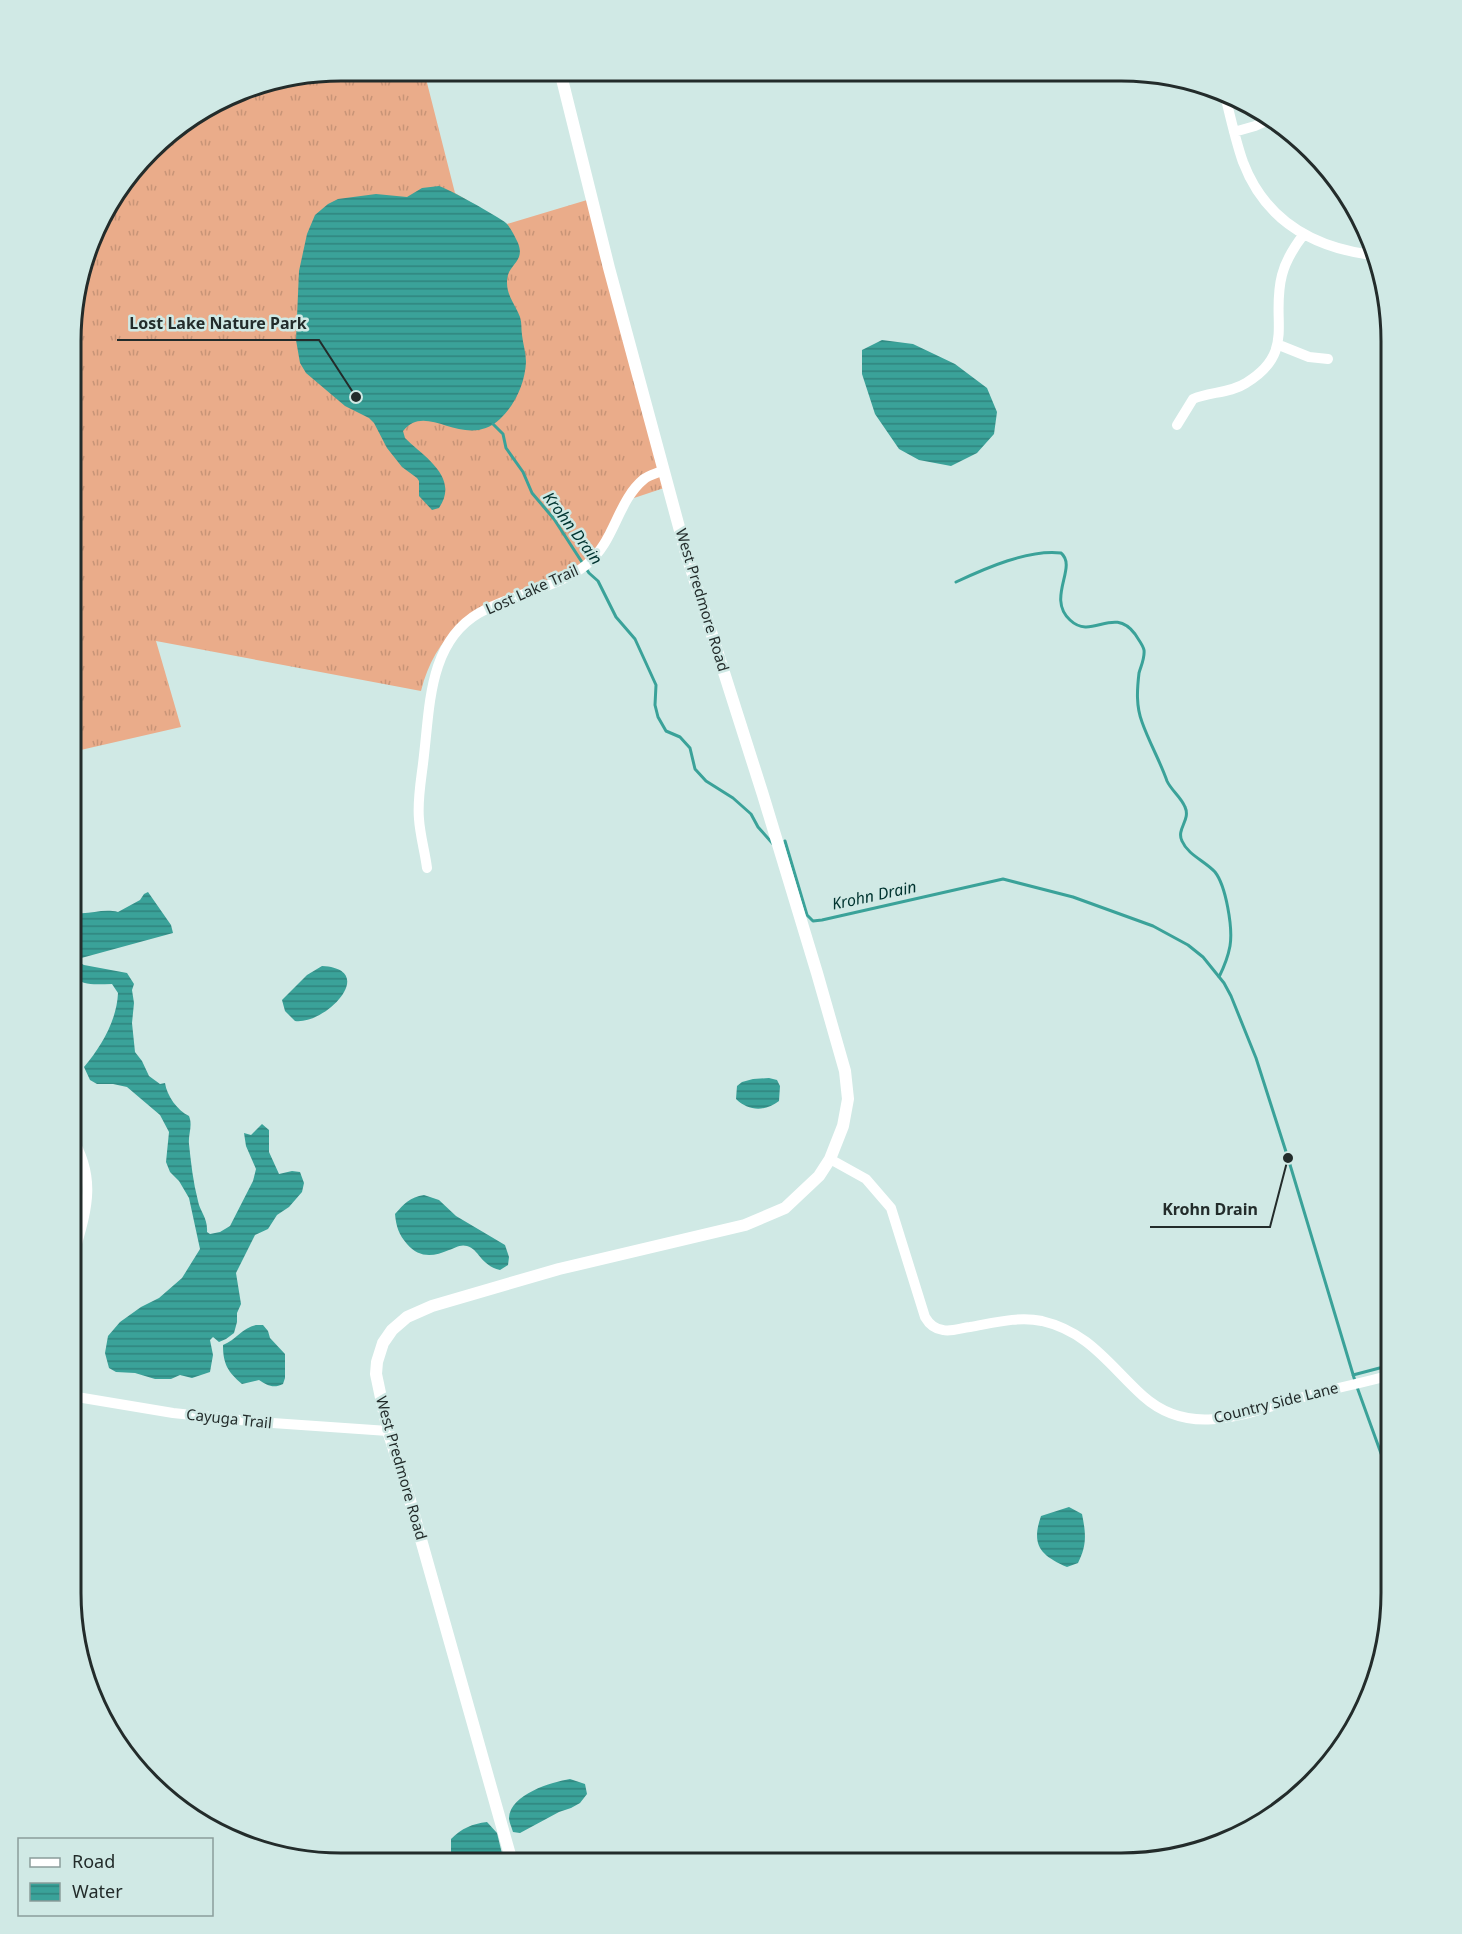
<svg xmlns="http://www.w3.org/2000/svg" width="1462" height="1934" viewBox="0 0 1462 1934" font-family="'Noto Sans',sans-serif">
	<style>
		.grass { fill: url(#grass-tufts) }
		.water { fill: url(#water-rules) }
		.lines { fill: none; stroke-linecap: round; stroke-linejoin: round }
		.stream { stroke: #3aa299; stroke-width: 3 }
		.minor { stroke: #fff; stroke-width: 10 }
		.tertiary { stroke: #fff; stroke-width: 12 }
		.labels { text-anchor: middle; stroke-width: 5; stroke-linejoin: round; paint-order: stroke }
		.street-label { font-size: 15px; fill: #232c2b; stroke: #d0e9e5 }
		.water-label { font-size: 16px; font-style: italic; fill: #013430; stroke: #d0e9e5 }
		.rim { fill: none; stroke: #232c2b; stroke-width: 3 }
		.leader { fill: none; stroke: #232c2b; stroke-width: 2 }
		.callout-dot { fill: #232c2b; stroke: #d0e9e5; stroke-width: 2 }
		.callout-label { font-size: 16px; text-anchor: middle; font-weight: bold; fill: #232c2b; stroke: #d0e9e5; stroke-width: 5; stroke-linejoin: round; paint-order: stroke }
	</style>
	<defs>
		<pattern id="grass-tufts" width="24" height="20" patternUnits="userSpaceOnUse" patternTransform="scale(1.5)"><rect width="24" height="20" fill="#eaac8a"/><path d="M3 7l-1-3M5 7V3M7 7l1-3M15 17l-1-3M17 17v-4M19 17l1-3" fill="none" stroke="#c89477"/></pattern>
		<pattern id="water-rules" width="6" height="5" patternUnits="userSpaceOnUse" patternTransform="scale(1.5)"><rect width="6" height="5" fill="#3aa299"/><path d="M0 2.5h6" fill="none" stroke="#30847d"/></pattern>
	</defs>
	<rect width="100%" height="100%" fill="#d0e9e5"/>
	<path class="grass" d="M341,71H424L455,193L507,224L587,200L664,488L631,499L605,537L577,570L460,623C440,643 428,663 421,691L156,641L181,727L72,752L73,305L107,206L163,137L254,85Z"/>
	<path class="water" d="M439,186C447,188 499,217 506,223C511,228 515,237 518,243C526,263 506,264 507,283C507,296 516,306 520,317C522,323 521,329 522,335C523,344 526,353 526,362C525,383 515,405 500,419C464,452 427,400 403,431L405,438C424,457 460,477 439,508L432,510L419,496V481L417,478L402,467L387,448L374,423L369,418L345,406L306,373L300,363L296,340L299,271L307,234L315,215L328,204L338,199L376,194L407,197L422,188Z
		M882,340L913,344L955,364L987,388L997,412L994,434L977,453L951,466L919,460L899,449L875,414L862,374V350Z
		M148,892L171,925L173,933L74,960L84,965L127,973L134,984L132,990L134,1003L132,1023L135,1052L142,1061L149,1076L160,1084L165,1083C167,1096 177,1110 189,1116C193,1126 188,1134 189,1144C191,1163 193,1182 198,1201C200,1212 208,1218 207,1232L210,1234L220,1232L230,1226L253,1181L256,1169L246,1146L244,1133L251,1135L262,1124L269,1130V1152L279,1174L292,1171L300,1172L304,1183L302,1192L289,1207L277,1215L268,1229L255,1235L236,1273L241,1304L237,1313V1322L234,1333L226,1339L219,1342L213,1337L210,1340L213,1355L210,1372L192,1378L180,1375L171,1379H155L135,1373L116,1372L109,1368L105,1353L108,1336L120,1322L141,1307L159,1298L182,1278L200,1249L189,1198L179,1181L170,1172L166,1162L169,1132L160,1115L127,1087L113,1084H97L90,1080L84,1067C101,1047 117,1020 118,993L112,984C97,984 83,987 72,975V912C88,916 101,908 118,912L140,900L144,894Z
		M322,966C379,969 326,1025 295,1021L285,1011L282,1000L307,975Z
		M769,1078L777,1080L780,1086L779,1101C765,1112 748,1111 736,1099L737,1086L742,1082L753,1079Z
		M424,1195L439,1200L456,1216L505,1245L509,1257L508,1265L500,1270C480,1265 479,1249 467,1246C460,1244 455,1248 449,1250C433,1257 419,1258 407,1244C399,1235 396,1226 395,1214C404,1204 410,1197 424,1195Z
		M256,1325H263L268,1331L270,1338L285,1354V1378L283,1384C273,1389 267,1385 259,1380L242,1384C228,1372 223,1364 223,1345C236,1340 242,1328 256,1325Z
		M1069,1507L1082,1514C1086,1534 1087,1545 1078,1563L1067,1567C1040,1555 1031,1545 1041,1516Z
		M570,1779L585,1784L587,1794L580,1803L571,1808L559,1812L520,1833L513,1832C512,1828 509,1822 509,1818C510,1794 552,1782 570,1779Z
		M487,1822L497,1833L504,1862H451V1839C462,1828 472,1824 487,1822Z"/>
	<g class="lines">
		<path class="stream" d="M493,424L503,434L506,448L523,472L532,493L554,519L589,573L598,581L616,617L635,639L656,685L655,705L658,717L666,731L680,737L690,748L695,769L706,781L733,798L751,814L758,827L773,844
			M956,582C986,568 1029,549 1061,553C1078,567 1046,598 1070,620C1092,641 1113,605 1135,634C1138,639 1143,645 1144,650C1145,658 1141,666 1139,673C1137,690 1136,706 1142,722C1149,742 1160,761 1167,781C1171,790 1181,797 1185,807C1191,820 1176,829 1182,841C1188,855 1205,861 1215,872C1226,886 1233,928 1230,946C1228,957 1224,967 1219,977
			M785,841L807,915L813,921L822,920L1003,879L1073,897L1153,926L1188,945L1203,957L1224,983L1231,996L1256,1058L1288,1158L1355,1381
			M1353,1375L1391,1365
			M1357,1387L1391,1481"/>
		<path class="minor" d="M1226,99C1231,120 1236,142 1243,162C1265,220 1312,247 1371,255
			M1234,132L1255,126L1273,118
			M1279,345L1309,357L1328,359
			M1177,425L1193,399C1209,392 1231,393 1246,383C1297,352 1270,320 1282,275C1286,259 1294,247 1304,234
			M427,868C425,852 420,835 419,819C417,798 422,776 424,755C430,705 429,642 479,613C511,594 558,588 586,565C615,542 617,501 644,479C649,475 658,473 664,470
			M830,1159L866,1179L891,1208L925,1317C929,1324 934,1329 943,1330C951,1332 961,1328 970,1327C993,1323 1018,1316 1042,1321C1089,1332 1109,1365 1143,1396C1193,1441 1252,1410 1307,1396C1335,1388 1363,1383 1391,1375
			M71,1265C84,1216 100,1183 71,1136
			M71,1396L173,1413L258,1422L388,1431"/>
		<path class="tertiary" d="M512,1862L409,1497L388,1431L376,1374L377,1362L383,1343L392,1330L407,1317L432,1306L559,1269L745,1225L785,1208L819,1176L830,1159L843,1126L848,1099L845,1071L817,973L763,795L686,553L609,268L560,71"/>
	</g>
	<g class="labels">
		<g class="street-label">
			<text transform="translate(532 590) rotate(-24)" y="5">Lost Lake Trail</text>
			<text transform="translate(702 600) rotate(73)" y="5">West Predmore Road</text>
			<text transform="translate(1276 1403) rotate(-14)" y="5">Country Side Lane</text>
			<text transform="translate(229 1419) rotate(6)" y="5">Cayuga Trail</text>
			<text transform="translate(401 1468) rotate(74)" y="5">West Predmore Road</text>
		</g>
		<g class="water-label">
			<text transform="translate(573 528) rotate(53)" y="6">Krohn Drain</text>
			<text transform="translate(874 895) rotate(-12)" y="6">Krohn Drain</text>
		</g>
	</g>
	<path d="M0 0H1462V1934H0ZM341 81H1121A260 260 0 0 1 1381 341V1593A260 260 0 0 1 1121 1853H341A260 260 0 0 1 81 1593V341A260 260 0 0 1 341 81Z" fill="#d0e9e5" fill-rule="evenodd"/>
	<path class="rim" d="M341 81H1121A260 260 0 0 1 1381 341V1593A260 260 0 0 1 1121 1853H341A260 260 0 0 1 81 1593V341A260 260 0 0 1 341 81Z"/>
	<path class="leader" d="M356 397L319 340H117M1288 1158L1270 1227H1150"/>
	<g class="callout-dot">
		<circle cx="356" cy="397" r="6"/>
		<circle cx="1288" cy="1158" r="6"/>
	</g>
	<g class="callout-label">
		<text x="218" y="329">Lost Lake Nature Park</text>
		<text x="1210" y="1215">Krohn Drain</text>
	</g>
	<rect x="18" y="1838" width="195" height="78" fill="#d0e9e5" stroke="#8b9d9b" stroke-width="1.5"/>
	<rect x="30" y="1858" width="30" height="9" fill="#ffffff" stroke="#8b9d9b" stroke-width="1.5"/>
	<text x="72" y="1868" font-size="18" fill="#232c2b">Road</text>
	<rect x="30" y="1883" width="30" height="18" fill="url(#water-rules)" stroke="#8b9d9b" stroke-width="1.5"/>
	<text x="72" y="1898" font-size="18" fill="#232c2b">Water</text>
</svg>
